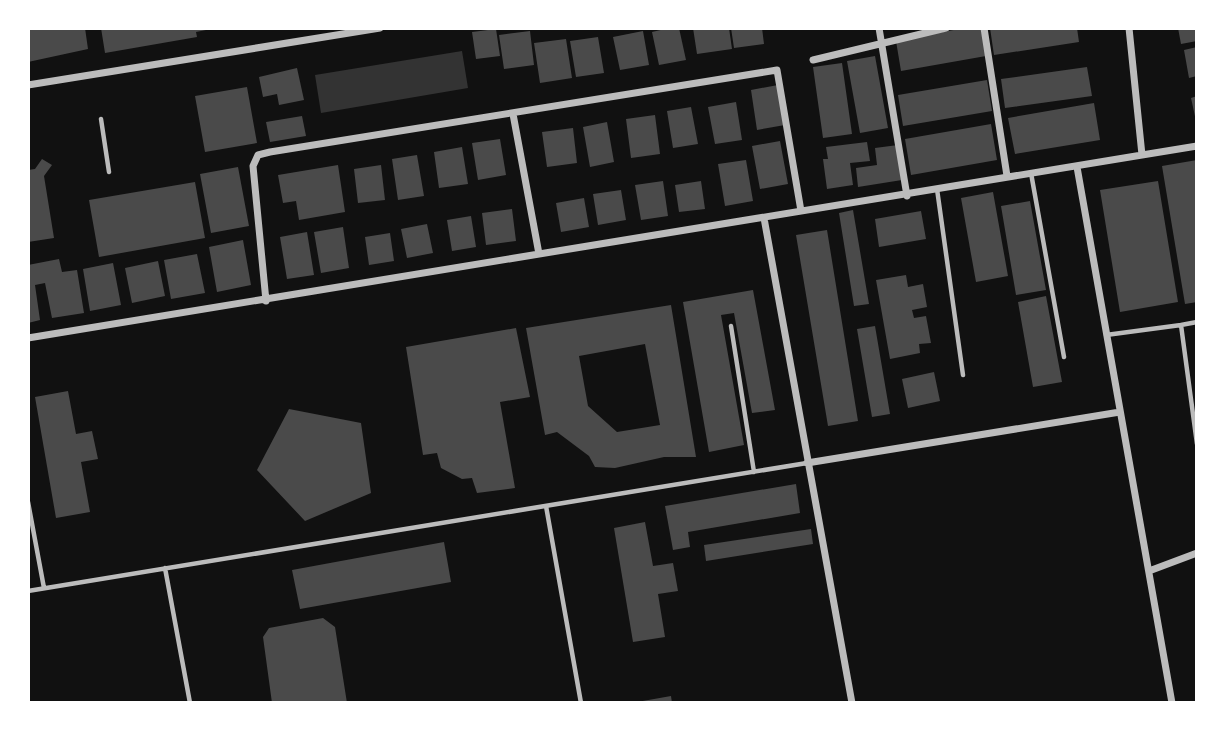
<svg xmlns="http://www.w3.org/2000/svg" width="1225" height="731" viewBox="0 0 1225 731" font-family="Merriweather,serif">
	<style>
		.water { fill: #333 }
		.building { fill: #4a4a4a; fill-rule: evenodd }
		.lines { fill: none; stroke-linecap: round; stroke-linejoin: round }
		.service { stroke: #bcbcbc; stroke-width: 4.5 }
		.minor { stroke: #bcbcbc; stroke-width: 7 }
	</style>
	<rect width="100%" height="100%" fill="#111"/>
	<path class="water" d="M462,51L468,88L321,113L315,75Z"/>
	<path class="building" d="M28,28H85L88,49L28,62Z
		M101,28H211V29L196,32L197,37L105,53Z
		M669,28H679L686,60L659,65L652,32Z
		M693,28H729L732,49L697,54Z
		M731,28H762L764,44L734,48Z
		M964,28H981L986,56L901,71L896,41Z
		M990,28H1077L1079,42L994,55Z
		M1178,28H1197V41L1181,44Z
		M496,29L500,56L476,59L472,32Z
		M530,31L534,65L504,69L499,35Z
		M643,31L649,65L620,70L613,37Z
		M598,37L604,73L576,77L570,41Z
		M566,39L572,78L540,83L534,43Z
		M1197,47V76L1189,78L1184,50Z
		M875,56L888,128L860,133L847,61Z
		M842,63L852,134L823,138L813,67Z
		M1087,67L1092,96L1005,108L1001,79Z
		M297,68L304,100L279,105L277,94L263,97L259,77Z
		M987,80L992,111L903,126L898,95Z
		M778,85L785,125L757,130L751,90Z
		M247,87L257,143L205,152L195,96Z
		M1197,96V121H1196L1191,98Z
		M736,102L742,140L715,144L708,107Z
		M1094,103L1100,140L1015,154L1008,118Z
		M691,107L698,144L673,148L667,111Z
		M655,115L660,154L631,158L626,119Z
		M302,116L306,136L270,142L266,122Z
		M607,122L614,162L590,167L583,127Z
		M991,124L997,160L911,175L905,139Z
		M573,128L577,163L547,167L542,132Z
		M500,139L506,175L478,180L472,143Z
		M780,141L788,184L760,189L752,146Z
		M867,142L870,161L850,163L853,185L827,189L823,159H828L826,147Z
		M898,145L902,180L858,187L856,168L877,165L875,148Z
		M462,147L468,184L439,188L434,152Z
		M417,155L424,196L398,200L392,159Z
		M42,159L52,165L44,176L54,238L28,242V170L35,169Z
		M746,160L753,201L725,206L718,164Z
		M1197,160V302L1185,304L1162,166Z
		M338,165L345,212L299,220L296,201L283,203L278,175Z
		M381,165L385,200L358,203L354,169Z
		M238,167L249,226L211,233L200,174Z
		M663,181L668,216L641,220L635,185Z
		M701,181L705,209L679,212L675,185Z
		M1158,181L1178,302L1120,312L1100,190Z
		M195,182L205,238L99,257L89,200Z
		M621,190L626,220L598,225L593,194Z
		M993,192L1008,276L976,282L961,198Z
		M584,198L589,227L561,232L556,203Z
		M1030,201L1046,290L1016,295L1001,206Z
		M512,209L516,241L486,245L482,213Z
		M853,210L869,304L854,306L839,213Z
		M921,211L926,239L879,247L875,219Z
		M471,216L476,247L452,251L447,220Z
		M427,224L433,253L407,258L401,229Z
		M343,227L349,268L321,273L314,232Z
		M827,230L858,421L828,426L796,235Z
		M307,232L314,275L287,279L280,237Z
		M390,233L394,261L369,265L365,237Z
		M243,240L251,285L217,292L209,247Z
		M197,254L205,293L171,299L164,260Z
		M59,259L62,272L77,270L84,313L52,318L45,283L35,285L40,320L28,323V265Z
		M158,261L165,296L132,303L125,268Z
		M113,263L121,305L90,311L83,269Z
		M906,275L908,287L923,284L927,307L912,310L914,318L926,316L931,343L919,344L920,353L890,359L876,280Z
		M753,290L775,410L752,413L734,313L721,315L744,445L709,452L683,302Z
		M1046,296L1062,382L1033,387L1018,302Z
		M671,305L696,457H664L615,468L595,467L589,456L557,432L545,435L526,328ZM645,344L660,425L617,432L588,406L579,356Z
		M875,326L890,414L872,417L857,329Z
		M516,328L530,397L500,402L515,488L477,493L472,478L462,479L441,468L437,453L423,455L406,347Z
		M934,372L940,401L908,408L902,379Z
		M68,391L76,434L92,431L98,459L81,462L90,512L56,518L35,397Z
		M289,409L361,423L371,493L305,521L257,470Z
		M796,484L800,513L688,532L690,547L673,550L665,506Z
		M645,522L653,566L673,563L678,591L658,594L665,637L633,642L614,528Z
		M811,529L813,544L706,561L704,545Z
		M444,542L451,582L300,609L292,570Z
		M323,618L335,627L347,703H272L263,637L269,628Z
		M671,696L672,703H638L637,702Z"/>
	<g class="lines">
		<path class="service" d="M101,119L109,172
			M1031,173L1064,357
			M937,189L963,375
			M1197,322L1181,325L1197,444
			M731,326L754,472
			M1106,335L1181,325
			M28,502L44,588
			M546,506L581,703
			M165,568L190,703
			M28,591L807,463"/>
		<path class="minor" d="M879,28L907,196
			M984,28L1007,176
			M813,60L946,28
			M28,85L380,28
			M513,114L539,254
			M1142,155L1197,146
			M1077,167L1172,703
			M764,218L852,703
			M266,301L253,166L258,155L270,152L777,70L801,211
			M28,338L1142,155L1129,28
			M807,463L1120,412
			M1149,571L1197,553"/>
	</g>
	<rect width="1225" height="731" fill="none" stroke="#ffffff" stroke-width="60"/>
</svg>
